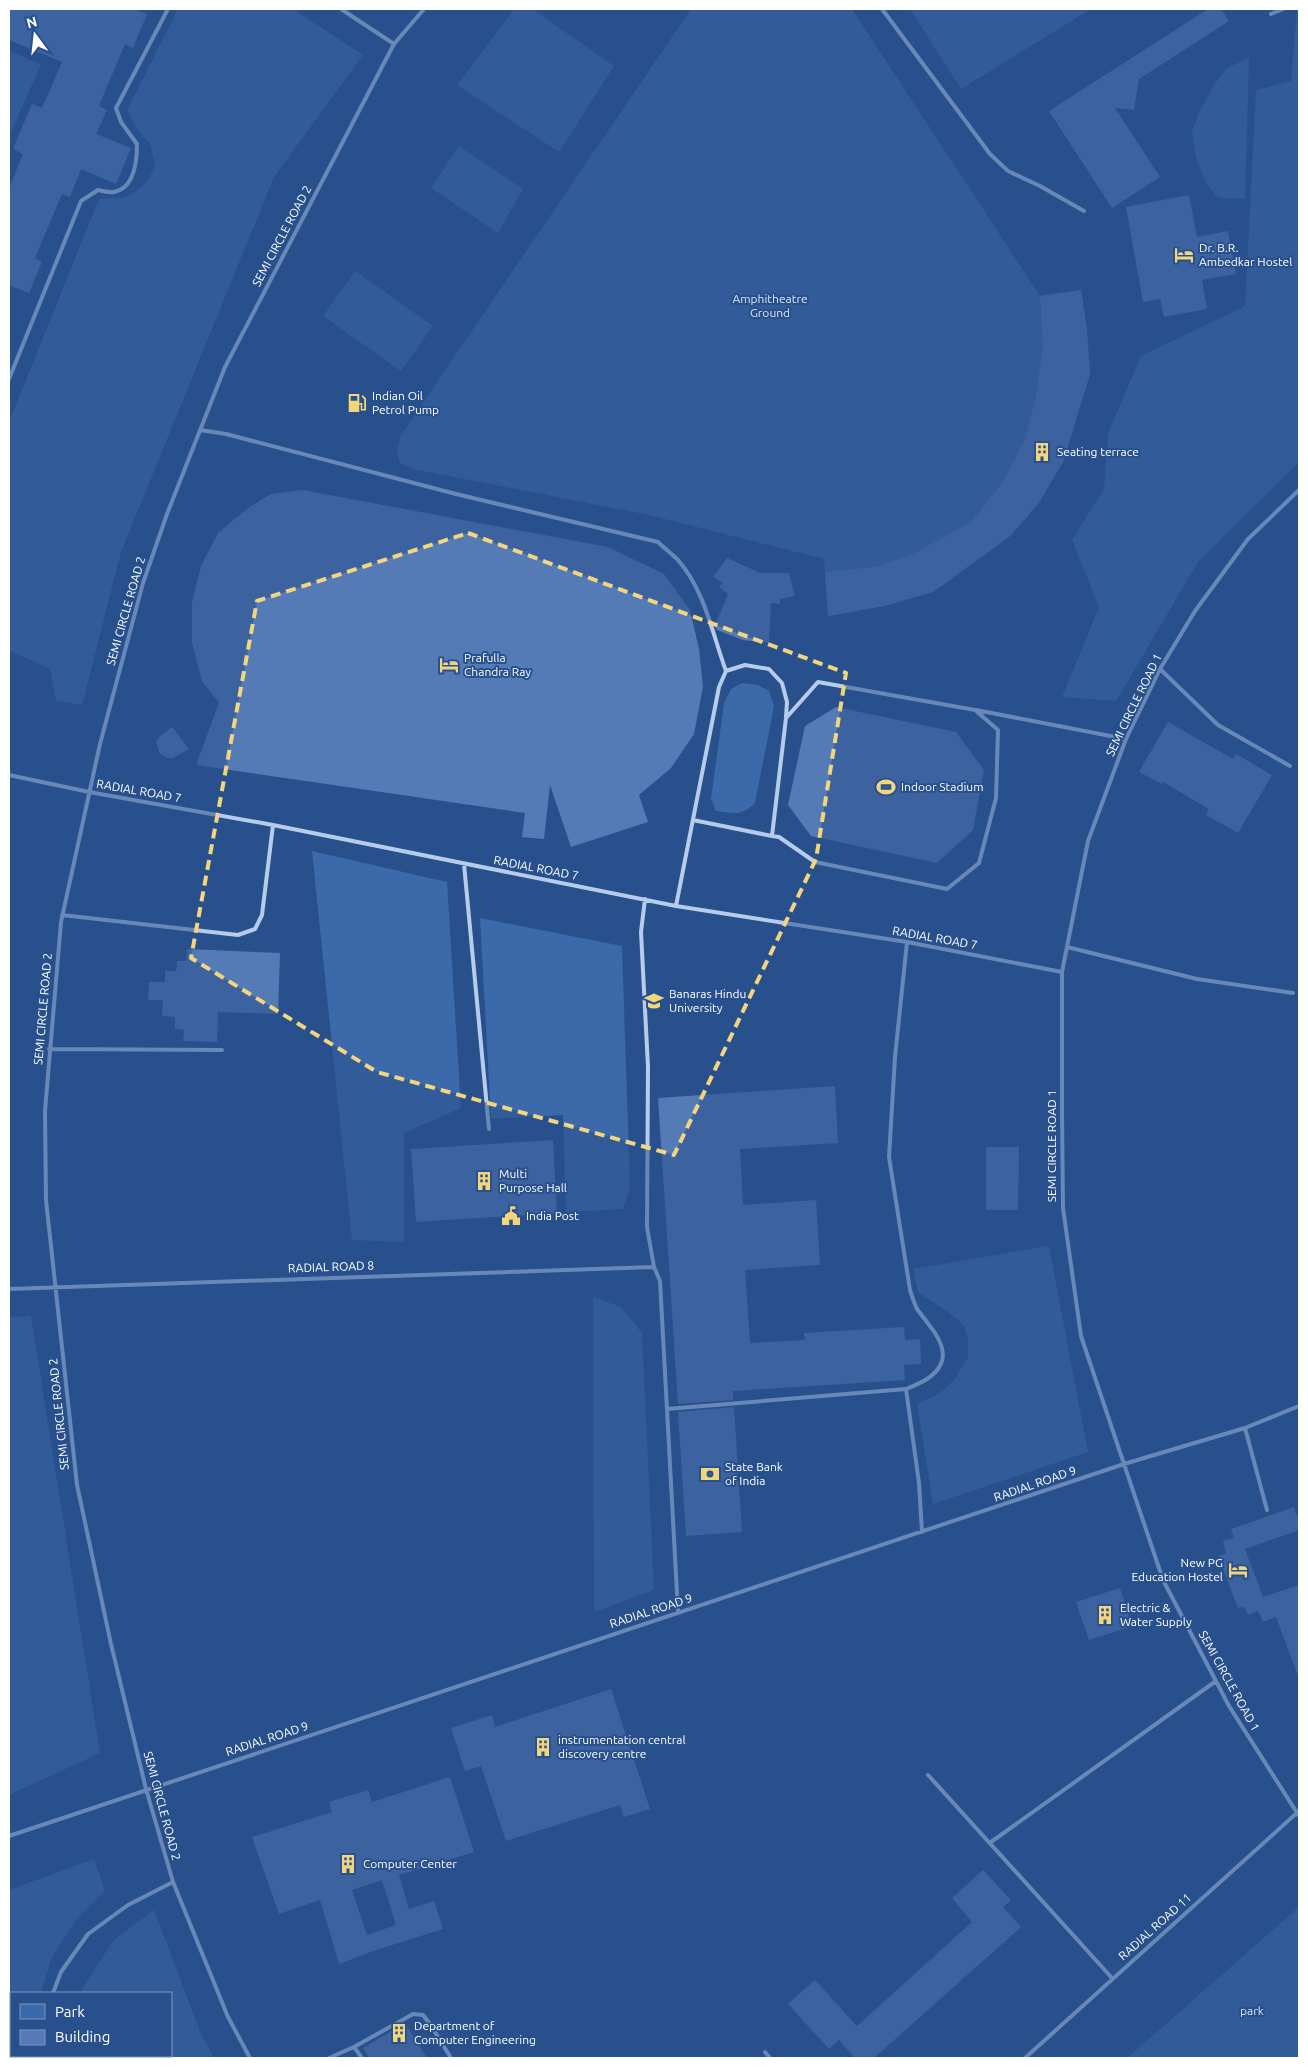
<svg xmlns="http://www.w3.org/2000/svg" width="1308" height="2067" viewBox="0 0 1308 2067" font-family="Ubuntu,sans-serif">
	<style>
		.green { fill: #3c69a9 }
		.building { fill: #547bb5; fill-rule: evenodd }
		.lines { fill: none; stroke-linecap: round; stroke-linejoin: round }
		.lane { stroke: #b7ccea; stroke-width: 4 }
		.marked { fill: none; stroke: #f2d57d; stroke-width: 4; stroke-dasharray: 10 6; stroke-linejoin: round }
		.labels { text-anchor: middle; stroke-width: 4; stroke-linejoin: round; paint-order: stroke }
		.street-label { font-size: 12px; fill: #fff; stroke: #28508c }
		.poi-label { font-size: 12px; fill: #fff; stroke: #28508c; text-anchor: start }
		.park-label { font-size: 12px; fill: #dbe7f8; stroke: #28508c }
	</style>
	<rect width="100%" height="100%" fill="#28508c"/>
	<path class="green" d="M178,9H293L363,55L274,177L121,552L82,705L56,701L50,669L9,650V422L99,199L124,198L137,190L148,181L155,165L150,144L137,129L127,110Z
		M514,9H532L614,66L559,152L457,85Z
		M691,9H852L1040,296L1081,290L1087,330L1090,374L1063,462L1038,504L1010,536L933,592L884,606L828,616L824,559L649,515L413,469L400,463L397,452L401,435Z
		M910,9H1091L961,89Z
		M1297,9H1299V462L1198,562L1116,701L1062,697L1099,607L1072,540L1104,489L1108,433L1141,356L1245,306L1256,90L1291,81Z
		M9,51L41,64L9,137Z
		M1249,58L1245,199L1218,198L1206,183L1196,157L1192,132L1199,112L1214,85L1227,68Z
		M459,146L523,189L498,233L431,188Z
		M355,271L433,326L401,371L323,316Z
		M742,683L758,685L769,691L774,706L755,803C741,816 735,814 716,811L711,799L724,703L731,689Z
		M312,851L447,882L461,1108L404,1133V1242L352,1240Z
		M480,918L622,946L630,1187L623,1209L566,1212L563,1115L491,1119Z
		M1049,1246L1088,1452L933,1504L917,1404L940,1393L954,1380L968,1358V1340L964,1325L948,1312L918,1292L913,1269Z
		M593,1297L621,1307L642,1333L654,1590L594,1612Z
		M31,1316L100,1753L9,1795V1317Z
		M94,1859L105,1891L76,1920L52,1957L41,1993L9,1995V1890Z
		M1299,1907V2058H1127Z
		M154,1910L201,2034L214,2058H77V2056H171V1993H81L85,1984L113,1941Z"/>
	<path class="building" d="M9,9H133L147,14L133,48L125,44L99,106L107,110L96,134L131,148L116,184L81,169L70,197L62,194L35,258L42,262L29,293L9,285V188L23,154L13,149L32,104L42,108L62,62L9,40Z
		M1208,9H1221L1229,21L1139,79L1134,110L1115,108L1160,177L1112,208L1049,111Z
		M1189,195L1197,237L1228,231L1236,274L1202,280L1207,309L1164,317L1160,299L1143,302L1126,207Z
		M1081,290L1087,330L1090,374L1063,462L1038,504L1010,536L933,592L884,606L828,616L825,572L876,567L913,554L971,522L1002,483L1024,442L1036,397L1043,347L1040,296Z
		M303,490L608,547L664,574L690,610L699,649L703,687L694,734L671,768L639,795L648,822L571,847L550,785L544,839L522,837L525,813L196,765L219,703L202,681L192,643V602L201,566L218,533L248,508L271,494Z
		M727,558L760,573H789L795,596L780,599V604L771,603L769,643L743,640L717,630L715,625L728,594L719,587L723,583L713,577Z
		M836,707L956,732L984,770L973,830L937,863L811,836L788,805L805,726Z
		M1168,722L1233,759L1236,754L1272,775L1238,833L1206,815L1209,809L1163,782L1162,784L1139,772Z
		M172,727L189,749L173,758H167L160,754L156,742L159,737Z
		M187,949L280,953L278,1014L218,1012L217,1042L183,1041L184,1030L175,1029V1017L162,1016L163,1000H148L149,982H165V971H176L177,961H186Z
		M835,1086L838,1143L740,1149L743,1205L816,1200L820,1265L745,1270L750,1343L805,1340L804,1333L904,1327L905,1340L920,1339L921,1364L904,1365L905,1380L733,1391V1400L678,1404L658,1098Z
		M553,1140L557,1213L416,1222L411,1149Z
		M986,1147H1019L1018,1210H986Z
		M734,1407L742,1532L686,1536L678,1412Z
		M1294,1507L1296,1515H1299V1530L1245,1549L1263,1597L1299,1585V1676H1298L1276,1617L1263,1622L1258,1611L1248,1615L1244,1607L1238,1608L1218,1556L1226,1553L1223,1541L1234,1538L1231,1529Z
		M1120,1588L1132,1626L1089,1640L1076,1602Z
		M611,1689L650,1809L624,1817L620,1805L506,1841L481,1766L465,1771L451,1728L492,1715L495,1727Z
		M450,1777L474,1852L399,1875L409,1909L434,1901L443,1929L373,1951L339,1964L320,1900L279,1914L252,1837L332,1812L329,1802L368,1790L372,1802ZM382,1880L396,1925L367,1935L352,1890Z
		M983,1870L1011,1900L1003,1907L1021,1927L874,2058H855L839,2040L829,2049L788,2004L815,1980L857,2026L972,1922L952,1898Z
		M405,2023L427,2058H369L363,2048Z"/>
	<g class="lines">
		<path class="lane" d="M341,9L394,44
			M882,9L990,154L1008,171L1040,186L1084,211
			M1271,14L1283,9
			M9,379L81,201L98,190C103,191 109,193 114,192C135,188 137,161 137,144L121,122L116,108L168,9
			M200,430L226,434L456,494L658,542C664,548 672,554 678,560C705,591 712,633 726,671L719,687L676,906
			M1299,490L1248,539L1195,611L1160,669L1126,739L1088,841L1062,972V1112L1063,1208L1081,1336L1124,1464L1163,1580L1229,1706L1299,1816
			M1160,669L1218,725L1290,766
			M726,671L745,665L769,669L782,683L787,702L786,717
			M976,710L1126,739
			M9,775L89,792L273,825L676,906L907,942L1062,972
			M693,820L772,836L779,837L815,862L947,889L979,863L996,798L998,730L975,710L818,682L786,718L772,836
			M464,864L489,1129
			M645,899L641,932L648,1067L647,1227L654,1267L660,1281L678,1612
			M62,915L238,935L255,929L262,915L273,825
			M907,942L895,1057L889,1157L910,1290C912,1296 914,1303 917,1309C932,1330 961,1356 927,1379C921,1383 913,1386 906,1389L919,1483L922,1532
			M1067,947L1197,979L1293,993
			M49,1049L222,1050
			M9,1289L654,1267
			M667,1409L906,1389
			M1245,1428L1267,1510
			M928,1775L1112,1978
			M9,1836L1124,1464L1245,1428L1299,1406
			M991,1842L1216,1681
			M53,1993L61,1972L88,1934L128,1905L173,1882
			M9,2001L11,2002
			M354,2047L413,2014L423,2015L430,2024L451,2058
			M765,2052L770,2058
			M46,2056V2058
			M250,2058L228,2017L173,1882L146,1789L111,1644L77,1485L46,1200L45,1111L61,922L100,744L143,583L167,514L225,367L394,44L424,9
			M329,2058L354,2047L362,2058
			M1025,2058L1299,1811"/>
	</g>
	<path d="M0 0H1308V2067H0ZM468,533L846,673L816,859L674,1155L377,1072L191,958L257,601Z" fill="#28508c" fill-opacity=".55" fill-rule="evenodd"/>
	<path class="marked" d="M468,533L846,673L816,859L674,1155L377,1072L191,958L257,601Z"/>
	<defs>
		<g id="hotel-bare" transform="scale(1.5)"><path d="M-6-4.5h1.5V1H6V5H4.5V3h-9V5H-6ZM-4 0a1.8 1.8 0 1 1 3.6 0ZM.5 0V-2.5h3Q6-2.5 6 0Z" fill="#f2d57d" stroke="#28508c" stroke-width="2.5" paint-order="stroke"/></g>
		<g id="fuel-bare" transform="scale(1.5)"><path d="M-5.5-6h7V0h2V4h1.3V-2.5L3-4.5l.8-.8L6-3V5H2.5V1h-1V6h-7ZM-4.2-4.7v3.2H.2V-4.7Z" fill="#f2d57d" stroke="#28508c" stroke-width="2.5" paint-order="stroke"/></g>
		<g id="building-bare" transform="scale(1.5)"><path d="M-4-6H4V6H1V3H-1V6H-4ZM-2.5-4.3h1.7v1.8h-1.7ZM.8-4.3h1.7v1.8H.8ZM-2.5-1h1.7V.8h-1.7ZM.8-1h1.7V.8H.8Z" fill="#f2d57d" stroke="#28508c" stroke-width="2.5" paint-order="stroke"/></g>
		<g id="stadium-bare" transform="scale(1.5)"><path d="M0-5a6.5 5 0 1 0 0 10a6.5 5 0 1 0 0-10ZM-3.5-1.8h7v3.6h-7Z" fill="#f2d57d" stroke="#28508c" stroke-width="2.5" paint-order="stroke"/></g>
		<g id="university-bare" transform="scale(1.5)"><path d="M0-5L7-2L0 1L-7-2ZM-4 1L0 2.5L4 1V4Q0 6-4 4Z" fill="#f2d57d" stroke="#28508c" stroke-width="2.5" paint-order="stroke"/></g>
		<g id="civic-bare" transform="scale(1.5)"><path d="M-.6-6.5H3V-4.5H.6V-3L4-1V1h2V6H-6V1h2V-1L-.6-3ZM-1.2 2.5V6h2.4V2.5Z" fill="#f2d57d" stroke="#28508c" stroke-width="2.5" paint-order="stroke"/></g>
		<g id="bank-bare" transform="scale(1.5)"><path d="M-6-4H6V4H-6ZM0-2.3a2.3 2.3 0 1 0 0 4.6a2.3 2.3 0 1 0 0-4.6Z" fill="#f2d57d" stroke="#28508c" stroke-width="2.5" paint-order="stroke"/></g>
	</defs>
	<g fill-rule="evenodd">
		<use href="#hotel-bare" x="1184" y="255"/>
		<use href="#fuel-bare" x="357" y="403"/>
		<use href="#building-bare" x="1042" y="452"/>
		<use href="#hotel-bare" x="449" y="665"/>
		<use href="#stadium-bare" x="886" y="787"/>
		<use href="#university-bare" x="654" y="1001"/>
		<use href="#building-bare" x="484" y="1181"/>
		<use href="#civic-bare" x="511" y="1216"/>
		<use href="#bank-bare" x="710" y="1474"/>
		<use href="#hotel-bare" x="1238" y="1570"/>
		<use href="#building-bare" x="1105" y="1615"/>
		<use href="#building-bare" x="543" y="1747"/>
		<use href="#building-bare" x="348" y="1864"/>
		<use href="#building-bare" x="399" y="2033"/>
	</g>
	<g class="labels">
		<g class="street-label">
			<text transform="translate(282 236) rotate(-62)" y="4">SEMI CIRCLE ROAD 2</text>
			<text transform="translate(126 611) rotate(-74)" y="4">SEMI CIRCLE ROAD 2</text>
			<text transform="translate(1134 705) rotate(-64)" y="4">SEMI CIRCLE ROAD 1</text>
			<text transform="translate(139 791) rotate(10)" y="4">RADIAL ROAD 7</text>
			<text transform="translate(536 868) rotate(11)" y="4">RADIAL ROAD 7</text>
			<text transform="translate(935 938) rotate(10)" y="4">RADIAL ROAD 7</text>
			<text transform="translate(43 1009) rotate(-85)" y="4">SEMI CIRCLE ROAD 2</text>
			<text transform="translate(1052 1146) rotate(-90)" y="4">SEMI CIRCLE ROAD 1</text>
			<text transform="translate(331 1267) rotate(-2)" y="4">RADIAL ROAD 8</text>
			<text transform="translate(59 1414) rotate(-96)" y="4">SEMI CIRCLE ROAD 2</text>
			<text transform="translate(1035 1484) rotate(-19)" y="4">RADIAL ROAD 9</text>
			<text transform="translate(651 1611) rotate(-18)" y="4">RADIAL ROAD 9</text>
			<text transform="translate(1229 1681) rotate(61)" y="4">SEMI CIRCLE ROAD 1</text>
			<text transform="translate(267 1739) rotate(-18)" y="4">RADIAL ROAD 9</text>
			<text transform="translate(162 1806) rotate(75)" y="4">SEMI CIRCLE ROAD 2</text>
			<text transform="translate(1155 1927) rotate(-42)" y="4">RADIAL ROAD 11</text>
		</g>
		<g class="poi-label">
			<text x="1199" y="252">Dr. B.R.<tspan x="1199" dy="14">Ambedkar Hostel</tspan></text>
			<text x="372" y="400">Indian Oil<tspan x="372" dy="14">Petrol Pump</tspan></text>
			<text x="1057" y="456">Seating terrace</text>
			<text x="464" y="662">Prafulla<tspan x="464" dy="14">Chandra Ray</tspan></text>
			<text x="901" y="791">Indoor Stadium</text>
			<text x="669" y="998">Banaras Hindu<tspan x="669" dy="14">University</tspan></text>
			<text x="499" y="1178">Multi<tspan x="499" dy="14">Purpose Hall</tspan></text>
			<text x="526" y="1220">India Post</text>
			<text x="725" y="1471">State Bank<tspan x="725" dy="14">of India</tspan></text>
			<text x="1223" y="1567" text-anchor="end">New PG<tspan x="1223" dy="14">Education Hostel</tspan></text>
			<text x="1120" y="1612">Electric &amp;<tspan x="1120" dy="14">Water Supply</tspan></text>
			<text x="558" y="1744">instrumentation central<tspan x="558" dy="14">discovery centre</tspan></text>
			<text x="363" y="1868">Computer Center</text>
			<text x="414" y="2030">Department of<tspan x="414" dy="14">Computer Engineering</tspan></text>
		</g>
		<g class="park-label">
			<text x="770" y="303">Amphitheatre<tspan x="770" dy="14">Ground</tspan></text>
			<text x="1252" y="2015">park</text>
		</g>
	</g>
	<rect width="1308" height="2067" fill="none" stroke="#ffffff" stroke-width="20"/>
	<rect x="10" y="1992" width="162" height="65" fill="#28508c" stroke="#7e96ba"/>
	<rect x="20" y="2004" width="25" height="15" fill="#3c69a9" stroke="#7e96ba"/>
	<text x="55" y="2017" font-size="15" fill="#ffffff">Park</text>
	<rect x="20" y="2030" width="25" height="15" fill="#547bb5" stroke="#7e96ba"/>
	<text x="55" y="2042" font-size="15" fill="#ffffff">Building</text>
	<g transform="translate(35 35) rotate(345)" stroke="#28508c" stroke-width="4" paint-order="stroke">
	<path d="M0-4L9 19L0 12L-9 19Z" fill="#ffffff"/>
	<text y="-8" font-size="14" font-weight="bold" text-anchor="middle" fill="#ffffff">N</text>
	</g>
</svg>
